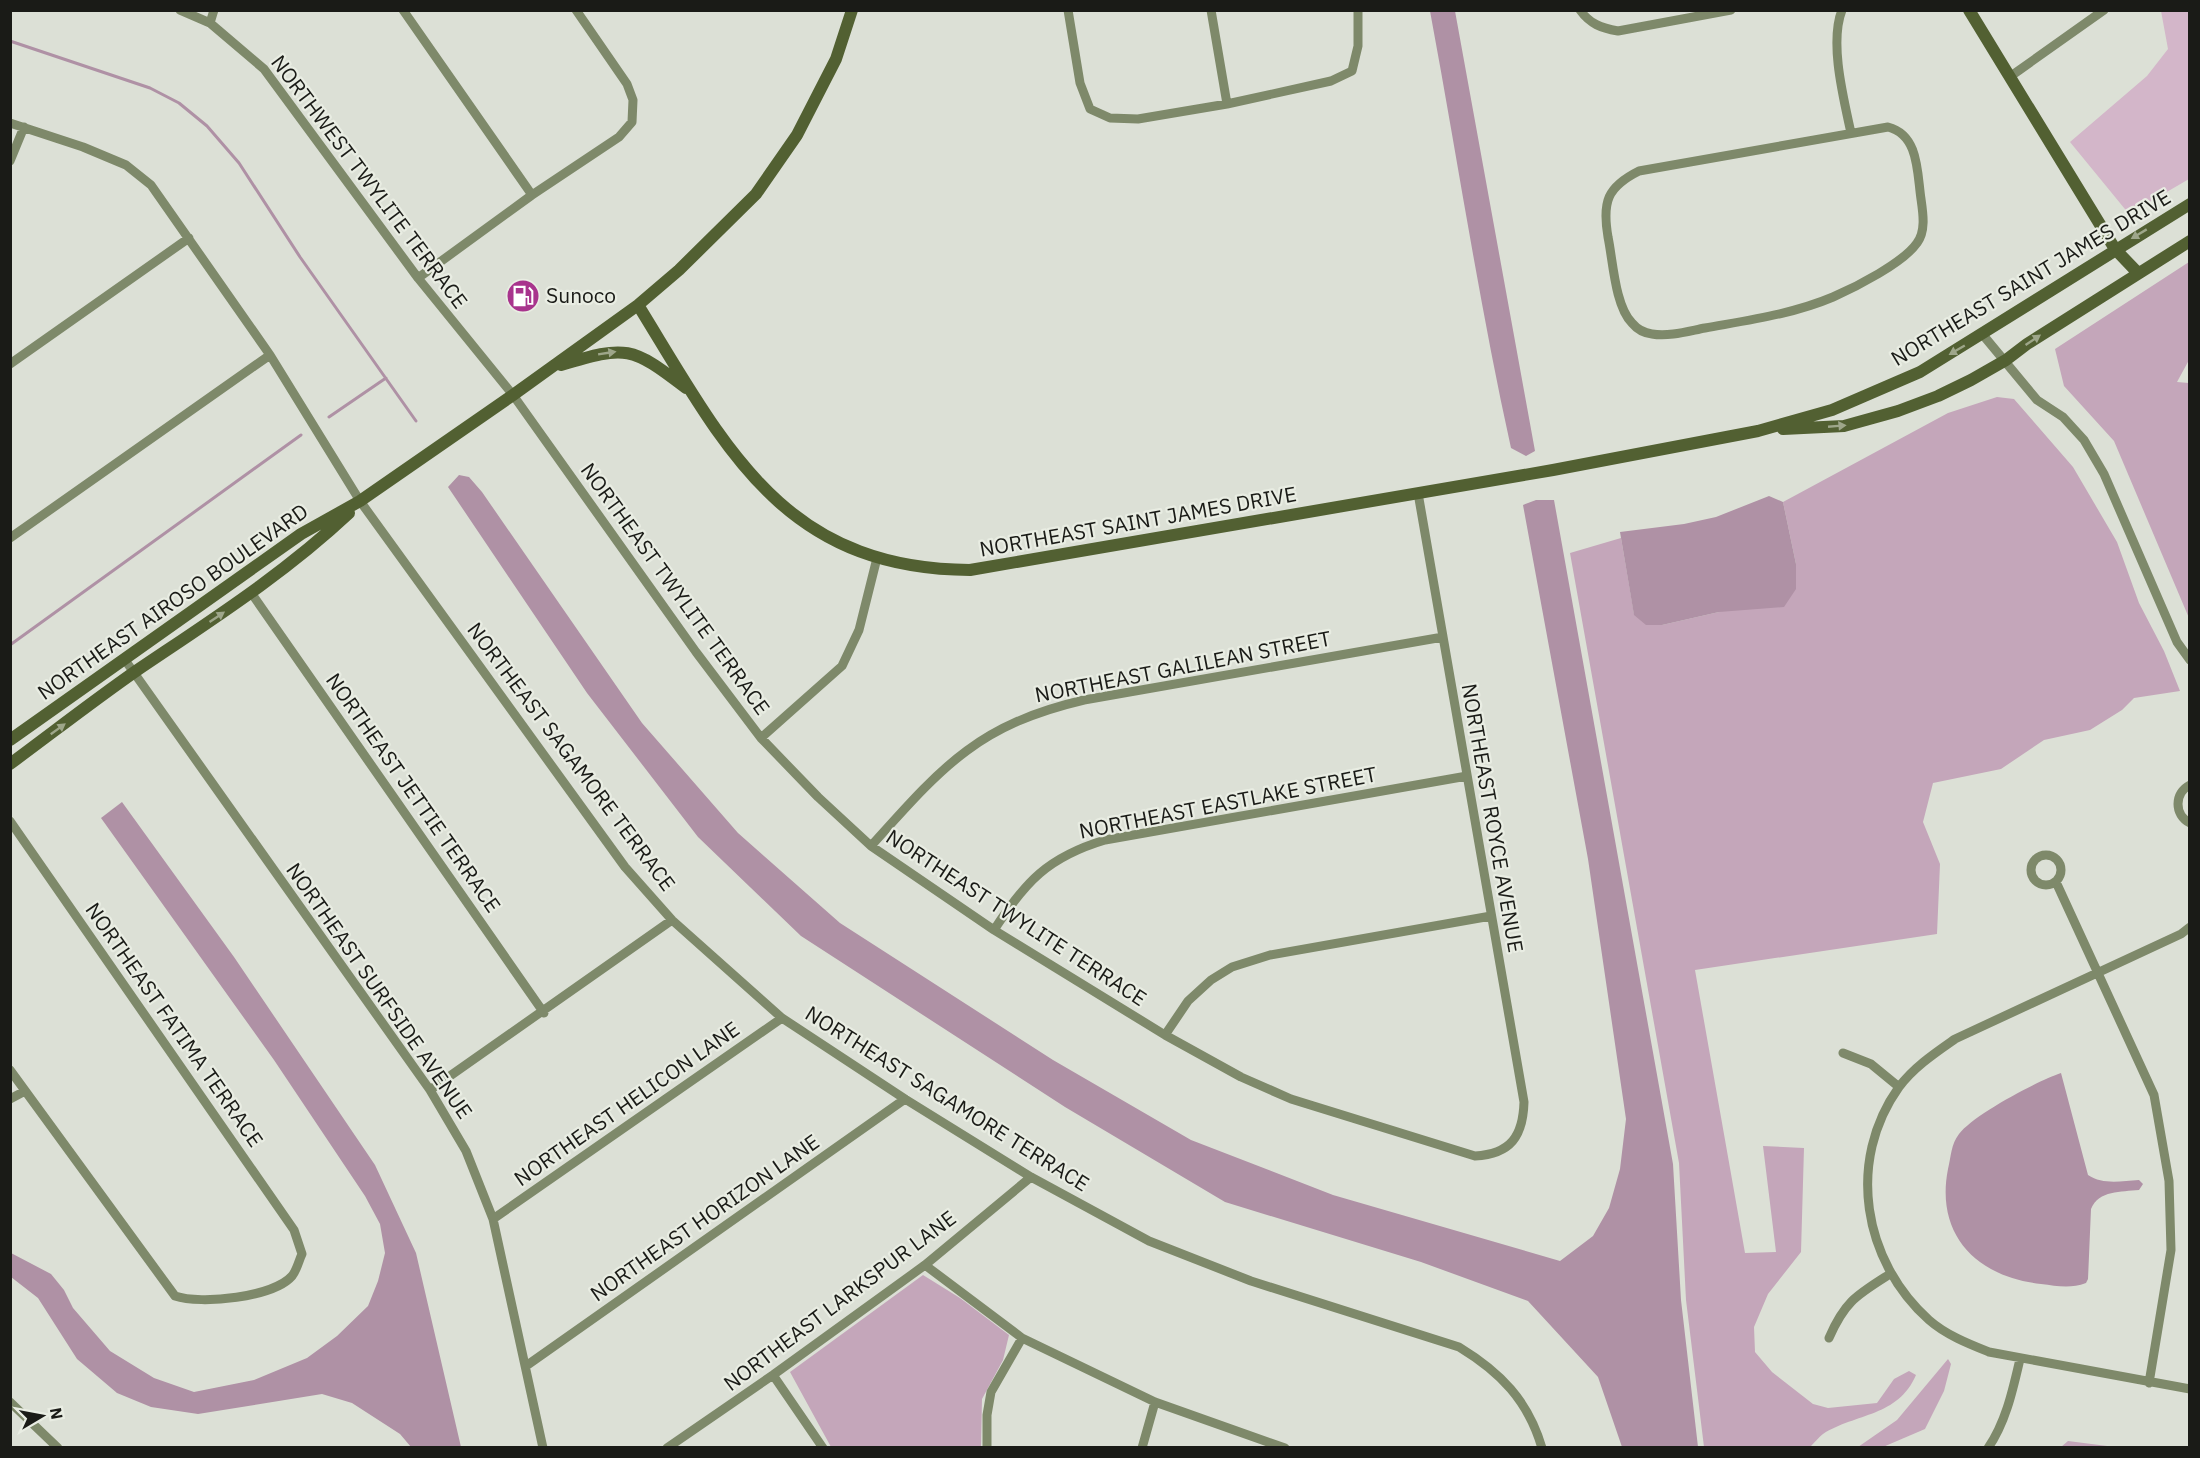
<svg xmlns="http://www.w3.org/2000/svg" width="2200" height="1458" viewBox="0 0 2200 1458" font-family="'IBM Plex Sans',sans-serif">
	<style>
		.green { fill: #d3b6c9 }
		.forest { fill: #c4a6ba }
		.water { fill: #af91a5 }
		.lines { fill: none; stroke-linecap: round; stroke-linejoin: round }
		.stream { stroke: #af91a5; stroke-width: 3 }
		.street { stroke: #7e896a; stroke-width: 9 }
		.secondary { stroke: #526032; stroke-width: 12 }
		.oneway { fill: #9ea68a }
		.labels { text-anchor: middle; stroke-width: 4.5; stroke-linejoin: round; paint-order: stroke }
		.street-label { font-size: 21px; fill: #1a1b17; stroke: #e9ede3 }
		.poi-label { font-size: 21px; fill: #1a1b17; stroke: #e9ede3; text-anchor: start }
	</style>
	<rect width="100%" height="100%" fill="#dce0d6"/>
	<path class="green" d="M2161,11H2189V179L2129,214L2070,142L2147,76L2168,49Z"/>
	<path class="forest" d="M2189,262V360L2177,382L2189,383V618L2114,441L2064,386L2055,349Z
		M1997,397L2014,399L2073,467L2117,542L2139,603L2164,651L2180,691L2134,698L2122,710L2090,730L2044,740L2001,769L1933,783L1923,822L1940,864L1937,934L1695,970L1745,1253L1776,1252L1763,1146L1804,1148L1801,1252L1768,1294L1754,1327L1755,1352L1772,1372L1813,1404L1828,1408L1877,1403L1894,1379L1909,1371L1916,1375C1898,1417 1856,1413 1823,1434C1819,1437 1814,1443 1810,1447H1704L1686,1300L1679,1163L1570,553L1621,538L1634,614L1662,625L1719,612L1796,564L1783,502L1948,413Z
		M923,1275L960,1298L1009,1335L1003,1360L982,1399L981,1447H831L790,1372Z
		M1948,1359L1951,1364L1944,1391L1925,1429L1883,1447H1858L1897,1420Z
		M2068,1441L2115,1447H2061Z"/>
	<path class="water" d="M1430,11H1455L1535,451L1526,456L1511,448C1479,303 1457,156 1430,11Z
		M459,475L469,477L482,492L642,723L738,833L840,923L1053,1060L1191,1140L1333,1195L1560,1261L1593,1236L1609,1208L1620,1169L1626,1119L1588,859L1523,505L1536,500H1554L1673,1164L1681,1300L1698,1447H1622L1598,1377L1528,1301L1421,1262L1225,1202L1065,1107L801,936L698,837L587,693L448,487Z
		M1769,496L1783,502L1796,564V589L1784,607L1719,612L1662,625H1646L1634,615L1620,532L1684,524L1716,517Z
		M122,802L234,957L375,1165L416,1253L461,1447H411L400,1434L352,1403L322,1394L198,1414L151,1407L117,1393L77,1359L38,1298L11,1277V1253L51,1274L64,1290L73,1308L110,1351L154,1378L194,1392L254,1380L307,1358L337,1336L368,1306L378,1281L385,1253L380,1224L365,1196L274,1060L101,818Z
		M2061,1073L2088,1175C2103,1185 2121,1181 2139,1180L2143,1184L2139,1190C2121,1192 2099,1190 2091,1209L2088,1279L2086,1283C2070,1289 2057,1286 2041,1284C1977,1277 1935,1235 1948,1169C1951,1157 1951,1144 1959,1134C1973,1115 2037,1081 2061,1073Z"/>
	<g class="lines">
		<path class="stream" d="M10,41L150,88L179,103L207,126L239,163L300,257L416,421
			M329,417L386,378
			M10,645L301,435"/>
		<path class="street" d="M180,10L210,23L264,69L418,278L513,395L696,652L761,738L818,797L871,846L994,930L1165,1035L1241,1077L1291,1099L1475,1156C1511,1154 1523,1136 1524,1102L1418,493
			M403,10L532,195
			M1068,10L1080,83L1090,109L1110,118L1138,119L1227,104L1331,81L1352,71L1358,46V10
			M1211,10L1227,104
			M1580,10C1590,24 1601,28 1618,31L1731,10
			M1842,10C1829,43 1844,100 1851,133
			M210,23L214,10
			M2011,76L2104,10
			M10,123L83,147L126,165L151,185L270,355L360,501L625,867L672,920L782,1018L905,1099L1031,1177L1149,1241L1251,1281L1459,1347C1500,1372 1528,1400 1542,1448
			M1888,127C1919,135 1917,172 1921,199C1923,213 1926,231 1917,243C1903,263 1856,287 1833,297C1793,314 1749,320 1705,328C1689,331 1669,337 1652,334C1644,333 1637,329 1632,323C1615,306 1613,261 1608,237C1602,202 1607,187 1639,171Z
			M10,161L24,127
			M418,278L532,195L619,137L632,122L633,100L627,84L576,10
			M1983,335L2037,400L2063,417L2084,440L2104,474L2177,642L2190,660
			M10,364L189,238
			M10,538L270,355
			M252,594L544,1013
			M125,660L430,1090L466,1151L493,1219L543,1448
			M761,738L842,666L859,630L877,558
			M2190,785C2174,793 2174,815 2190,823
			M10,821L294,1230L302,1254C299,1260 297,1270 292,1276C274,1297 201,1305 175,1296L10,1070
			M871,846C942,767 977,725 1084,700L1443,637
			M2031 870a15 15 0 1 1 30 0a15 15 0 1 1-30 0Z
			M2056,882L2154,1095L2169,1181L2171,1250L2149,1383
			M2190,927L2181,934L1955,1039C1935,1053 1914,1067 1899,1087C1846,1161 1863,1261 1929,1320C1946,1335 1969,1344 1989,1352L2190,1389
			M994,930C1025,882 1048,857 1105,840L1467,776
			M1165,1035L1188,1001L1211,980L1232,967L1270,955L1491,916
			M1843,1053L1871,1064L1899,1087
			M430,1090L672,920
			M10,1099L25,1091
			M493,1219L782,1018
			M925,1265L1022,1338L1155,1402L1285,1448
			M1829,1338C1845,1301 1857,1295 1890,1274
			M526,1366L905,1099
			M773,1375L823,1448
			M10,1402L58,1448
			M667,1448L773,1375L925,1265L1031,1177
			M987,1448V1415L991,1392L1022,1338
			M1142,1448L1155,1402
			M1988,1448C2006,1422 2013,1389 2020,1359"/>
		<path class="secondary" d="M1969,10L2115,249L2137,272
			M638,305C725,446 782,569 970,570L1553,470L1758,431L1832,410L1920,372L2190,204
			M561,365C627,345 631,346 686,388
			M1783,429L1844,426L1898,411L1938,396L1971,380L2006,360L2027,344L2190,241
			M10,740L301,534L360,501L513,395L638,305L679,270L756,194L797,135L836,59L852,10
			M10,764C52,733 93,701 136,671C210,621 284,574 349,513"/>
	</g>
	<defs><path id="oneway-solid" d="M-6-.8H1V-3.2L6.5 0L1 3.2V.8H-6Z" transform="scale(1.5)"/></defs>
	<g class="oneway">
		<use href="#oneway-solid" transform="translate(2139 234) rotate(149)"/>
		<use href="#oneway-solid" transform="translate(2033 340) rotate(-34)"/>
		<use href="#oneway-solid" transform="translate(1957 350) rotate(150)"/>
		<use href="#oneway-solid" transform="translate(607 353) rotate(-9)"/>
		<use href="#oneway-solid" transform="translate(1837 426) rotate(-5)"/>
		<use href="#oneway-solid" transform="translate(217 617) rotate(-34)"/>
		<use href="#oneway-solid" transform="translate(58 729) rotate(-36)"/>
	</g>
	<defs>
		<g id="fuel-disc" transform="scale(1.725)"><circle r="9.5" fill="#a8348d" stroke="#e9ede3"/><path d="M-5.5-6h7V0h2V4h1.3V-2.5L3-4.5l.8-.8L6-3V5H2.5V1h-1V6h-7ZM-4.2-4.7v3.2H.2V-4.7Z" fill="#fff"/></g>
	</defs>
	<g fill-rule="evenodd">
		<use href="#fuel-disc" x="523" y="296"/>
	</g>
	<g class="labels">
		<g class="street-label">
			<text transform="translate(369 182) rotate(53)" y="7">NORTHWEST TWYLITE TERRACE</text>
			<text transform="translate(2031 278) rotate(-31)" y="7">NORTHEAST SAINT JAMES DRIVE</text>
			<text transform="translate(1138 522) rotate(-10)" y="7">NORTHEAST SAINT JAMES DRIVE</text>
			<text transform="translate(675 589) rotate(54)" y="7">NORTHEAST TWYLITE TERRACE</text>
			<text transform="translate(173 602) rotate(-35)" y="7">NORTHEAST AIROSO BOULEVARD</text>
			<text transform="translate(1183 667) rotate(-11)" y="7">NORTHEAST GALILEAN STREET</text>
			<text transform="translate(571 757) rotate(53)" y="7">NORTHEAST SAGAMORE TERRACE</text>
			<text transform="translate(413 793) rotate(55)" y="7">NORTHEAST JETTIE TERRACE</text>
			<text transform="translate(1228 803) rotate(-11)" y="7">NORTHEAST EASTLAKE STREET</text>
			<text transform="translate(1492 818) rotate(80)" y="7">NORTHEAST ROYCE AVENUE</text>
			<text transform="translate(1016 918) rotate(33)" y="7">NORTHEAST TWYLITE TERRACE</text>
			<text transform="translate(379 991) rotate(55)" y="7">NORTHEAST SURFSIDE AVENUE</text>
			<text transform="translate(174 1025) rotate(55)" y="7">NORTHEAST FATIMA TERRACE</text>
			<text transform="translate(947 1099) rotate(32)" y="7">NORTHEAST SAGAMORE TERRACE</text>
			<text transform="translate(627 1104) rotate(-35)" y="7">NORTHEAST HELICON LANE</text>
			<text transform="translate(705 1218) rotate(-35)" y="7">NORTHEAST HORIZON LANE</text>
			<text transform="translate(840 1301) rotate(-37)" y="7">NORTHEAST LARKSPUR LANE</text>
		</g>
		<g class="poi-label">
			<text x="546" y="303">Sunoco</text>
		</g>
	</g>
	<rect width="2200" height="1458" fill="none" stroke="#1a1b17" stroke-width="24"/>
	<g transform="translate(42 1416) rotate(80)" stroke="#e9ede3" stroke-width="4.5" paint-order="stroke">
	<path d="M0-4.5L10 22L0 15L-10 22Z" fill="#1a1b17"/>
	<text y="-9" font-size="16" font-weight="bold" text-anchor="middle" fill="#1a1b17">N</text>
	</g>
</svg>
